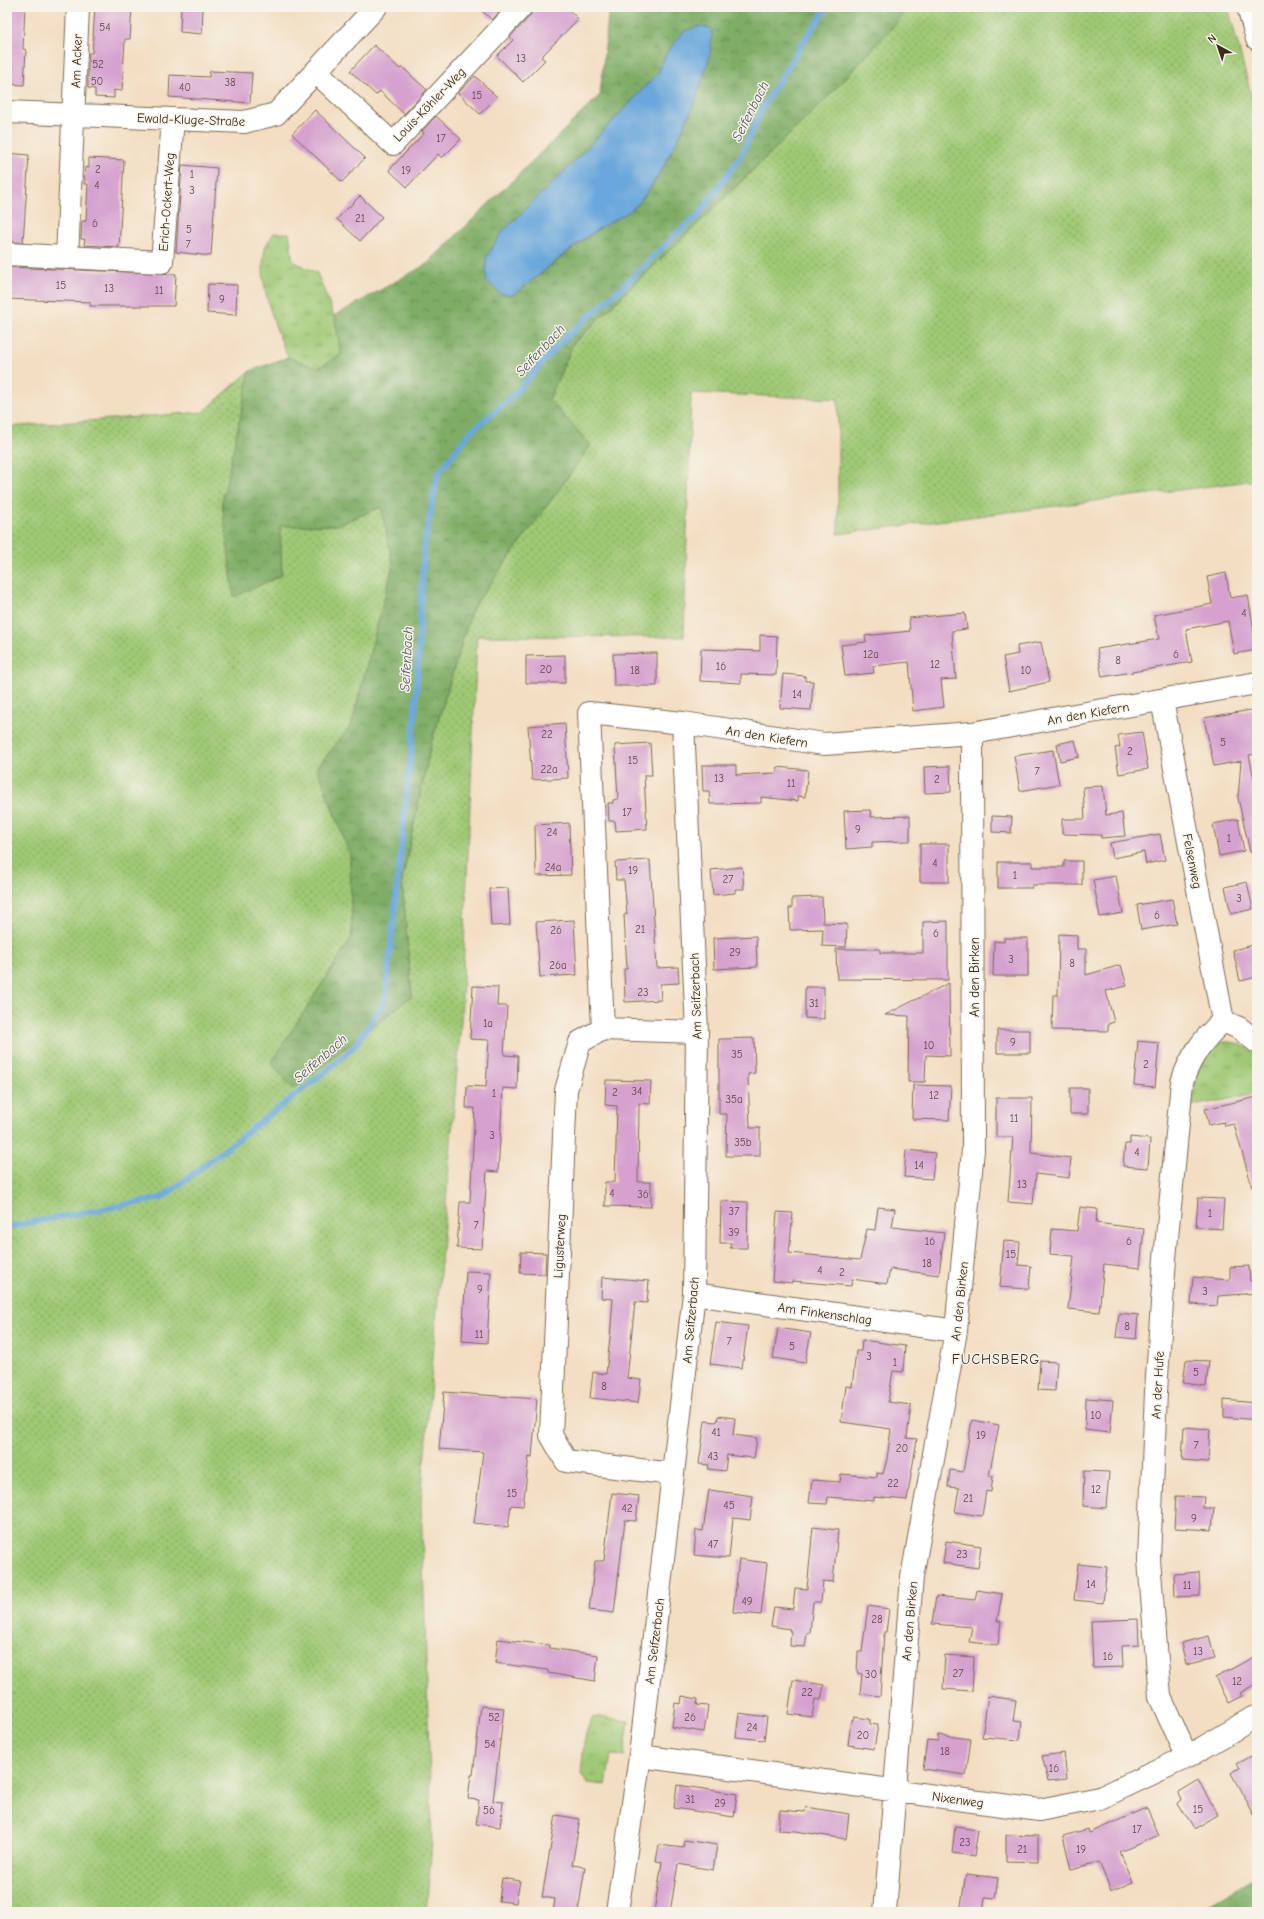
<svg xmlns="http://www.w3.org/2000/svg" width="1264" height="1919" viewBox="0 0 1264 1919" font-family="'Comic Neue',sans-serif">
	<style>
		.grass { fill: url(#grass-dots); stroke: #6d7a4a }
		.forest { fill: url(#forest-crowns); stroke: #5d6c42; fill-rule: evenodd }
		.park { fill: url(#park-tufts); stroke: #6d7a4a }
		.water { fill: #6ba7dc; stroke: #53687d }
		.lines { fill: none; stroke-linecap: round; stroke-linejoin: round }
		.stream { stroke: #6ba7dc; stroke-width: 6 }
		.building { fill: #d5a2cf }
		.minor-casing { stroke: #7b6957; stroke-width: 24 }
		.major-casing { stroke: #7b6957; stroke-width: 24 }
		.minor { stroke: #fff; stroke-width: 22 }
		.major { stroke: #fff; stroke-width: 22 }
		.labels { text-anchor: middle; stroke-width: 3; stroke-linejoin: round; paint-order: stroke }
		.number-label { font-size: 11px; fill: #62484a }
		.street-label { font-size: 13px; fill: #3b2a1e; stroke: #f7f3e8 }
		.water-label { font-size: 14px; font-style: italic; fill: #4c5660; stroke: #f7f3e8 }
		.neighbourhood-label { font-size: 14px; letter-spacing: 1px; fill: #3b2a1e; stroke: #f7f3e8 }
	</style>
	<defs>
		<pattern id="grass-dots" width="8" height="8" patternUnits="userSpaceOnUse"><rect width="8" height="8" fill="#9fc975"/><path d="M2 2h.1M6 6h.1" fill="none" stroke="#83a35f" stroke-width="1.8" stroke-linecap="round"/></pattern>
		<pattern id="forest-crowns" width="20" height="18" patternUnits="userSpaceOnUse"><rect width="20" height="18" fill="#7fad66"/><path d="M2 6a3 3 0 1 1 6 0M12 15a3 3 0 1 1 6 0" fill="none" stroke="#698d53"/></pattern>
		<pattern id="park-tufts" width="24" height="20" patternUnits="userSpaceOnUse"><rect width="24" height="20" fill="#9fc975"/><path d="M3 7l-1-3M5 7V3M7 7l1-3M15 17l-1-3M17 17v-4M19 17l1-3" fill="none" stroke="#83a35f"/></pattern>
	</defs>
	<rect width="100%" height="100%" fill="#f7f3e8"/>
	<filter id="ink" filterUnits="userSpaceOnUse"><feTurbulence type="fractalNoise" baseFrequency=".025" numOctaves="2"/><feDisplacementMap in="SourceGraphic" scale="8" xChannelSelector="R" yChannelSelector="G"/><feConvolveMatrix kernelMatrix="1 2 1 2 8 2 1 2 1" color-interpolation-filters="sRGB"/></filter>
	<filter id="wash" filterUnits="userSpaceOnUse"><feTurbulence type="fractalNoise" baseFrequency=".012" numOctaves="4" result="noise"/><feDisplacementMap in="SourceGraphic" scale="16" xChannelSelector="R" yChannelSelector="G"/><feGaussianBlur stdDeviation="0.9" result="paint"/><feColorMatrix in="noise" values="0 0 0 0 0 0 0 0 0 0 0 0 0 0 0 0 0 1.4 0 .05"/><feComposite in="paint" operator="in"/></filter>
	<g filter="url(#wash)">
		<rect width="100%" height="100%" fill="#f3dec2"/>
		<path class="grass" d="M911,7H1228L1257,117V480L838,534V399L691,393L684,637L477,636L461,1022L421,1501L432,1843L426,1912H7V427L203,412L250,371L245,397L282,575L280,526L337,525L382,507L393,565L351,727L317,767L350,855L352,937L271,1063L412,996L402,880L431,744L472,609L591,445L549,400L573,344L825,100Z"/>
		<path class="forest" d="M609,7H911L825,100L573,344L549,400L591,445L472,609L431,744L402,880L412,996L293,1089L271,1063L352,937L350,855L317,767L351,726L393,565L381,507L337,525L280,526L282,575L234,597L222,502L250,371L288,357L318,368L341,354L334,316L427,264L600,95ZM667,52L684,127L662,170L638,205L597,230L513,295L501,294L487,280L503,231L569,167L658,73Z
			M1257,1877V1912H1197Z"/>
		<path class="park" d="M274,233H289L293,261L317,273L334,316L341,354L318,368L288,357C275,327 257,282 265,249C266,244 271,238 274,233Z
			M1222,1042C1236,1041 1246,1046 1257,1055V1094L1192,1106C1196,1079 1195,1057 1222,1042Z
			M598,1717L629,1721L624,1756L611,1755L606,1785L588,1783L581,1774C583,1755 583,1735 592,1718Z"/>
		<path class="water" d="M700,26L711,28C719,64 664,176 638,204C629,214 609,222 597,230C568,249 542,274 513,295L501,294L486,280V258L503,231L569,167L658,73L667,52L684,31Z"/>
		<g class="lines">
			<path class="stream" d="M7,1227L162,1198L319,1077L353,1048L385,1002L415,717L424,546L438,474L470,432L510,399L562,341L629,281L676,234L698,216L742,154L763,107L803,42L828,7"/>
		</g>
		<g id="blocks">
			<path class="building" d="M7,7H25L23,49L26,50L24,85L7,84Z
				M95,7H132L130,39H125L122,91L114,90V98L95,97V89L88,88V63L89,53H92Z
				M181,7H203L202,34L180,32Z
				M478,7H504L492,20Z
				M533,7H566L578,19L541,57L545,60L523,82L497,56L513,40L510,37L530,16Z
				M374,45L400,69L402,67L427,90L404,114L380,91L376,95L350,71Z
				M210,71L252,73L250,103L169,97L170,75L209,77Z
				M475,76L497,97L480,114L458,93Z
				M315,110L365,158L342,182L292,134Z
				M436,116L461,139L442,158L438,154L407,187L389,170L424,133L422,131Z
				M7,153L29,155L23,242H7Z
				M89,158L124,160L119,247L84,245L85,239H81L82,221H86L88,184H84L85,167L89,168Z
				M182,165L217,168L211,256L176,252Z
				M360,196L382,217L360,241L337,219Z
				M7,267L176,274L174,306H90V302L7,299Z
				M208,284L237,285L236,315L207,313Z
				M1226,573L1230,598L1248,595L1257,650L1234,654L1228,621L1186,629L1192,662L1102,677L1097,649L1159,639L1154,615L1212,604L1207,577Z
				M965,613L967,629L952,631L956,679L941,680L944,707L913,711L909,662L873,666L874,673L845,676L841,645L866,642L865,636L910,631L909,618Z
				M760,635L777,636L776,675L741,674V683L700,681L701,649L760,651Z
				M1041,642L1049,682L1009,691L1003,657L1018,654L1017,646Z
				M657,653V686H614L613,654Z
				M565,655V683H526V656Z
				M783,674L805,676V681H813L811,710L780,708Z
				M1257,709V731L1254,732L1257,754L1249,755L1257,794V852H1250L1238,798L1241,761L1214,766L1204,718Z
				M565,723L568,778L532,780L528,726Z
				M1142,732L1148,769L1119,774L1115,748L1120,747L1118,735Z
				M1075,740L1079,757L1060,761L1057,744Z
				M650,743L652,775H644L647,829L616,831L615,821H609L608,803H613V800L618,799L615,745Z
				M1053,750L1059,784L1020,791L1014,756Z
				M702,765H736V775L777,773V767L808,770L805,797L798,796V801L761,797V803L710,804L709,791H703Z
				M950,766L951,792L925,793L924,767Z
				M1103,786L1106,815L1122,813L1125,836L1101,838V835L1062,834V819H1085L1083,787Z
				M870,810L871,817L910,816V841L872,842V847L846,849L844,811Z
				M992,816L1012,817L1011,833L992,832Z
				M1238,819L1244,851L1219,856L1213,824Z
				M569,823L571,875L536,876L535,825Z
				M1160,834L1165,860L1146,864L1144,852L1113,858L1110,843Z
				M920,844H949V882H920Z
				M650,860L657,968L678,967L679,983L660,984L661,1000L625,1002L624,969H627L624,915L627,914L624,880H616L615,862Z
				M1064,861H1082V885H1032V888H998V862H1032V867H1064Z
				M742,867L744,889H735V893L713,895L711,870Z
				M1116,876L1123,913L1100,917L1093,880Z
				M1247,882L1253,909L1231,914L1225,887Z
				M508,888L510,925L491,926L489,889Z
				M822,897L823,923L847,924L846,947L822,946L823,929L790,930L789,908H792V898Z
				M1172,899L1177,924L1141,930L1137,905Z
				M574,920L577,975L540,977L536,922Z
				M948,921V980L837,979L836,949H880V953H923V922Z
				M1059,934L1077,935V949H1086V975L1121,965L1127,986L1106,991L1114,1022L1108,1024V1031L1052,1030L1053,995H1058Z
				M756,936L757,967L714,969L713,938Z
				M1004,938H1028V976H993L994,941L1004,942Z
				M1257,944V977L1240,981L1233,950Z
				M949,983L950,1056L926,1055L925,1082H908L909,1016L885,1015Z
				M473,986L498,987L497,1006H507L504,1055L518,1056L517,1089L503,1088L498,1172L487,1171L482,1249L457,1248L460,1202H470L475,1108H466L467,1086L486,1087L489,1040L470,1039Z
				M805,987H824V1019L805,1018Z
				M997,1030H1030V1053H997Z
				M754,1038L755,1073L748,1074L750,1128H760V1156H726L727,1114H719V1039Z
				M1138,1041L1159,1043L1155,1087L1134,1085Z
				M606,1080L651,1081L650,1104L639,1103L638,1182H651V1207L605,1206V1182H615L617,1106L605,1105Z
				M913,1085L951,1086L949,1120L912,1119Z
				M1070,1088H1088V1114H1070Z
				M1257,1097V1187H1252L1234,1124L1225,1126L1224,1122L1209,1125L1205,1109Z
				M996,1098H1032L1031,1153L1071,1158L1069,1178L1036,1174L1033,1204L1008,1202L1013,1137H996Z
				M1130,1137L1150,1139L1148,1168L1123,1166L1125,1144H1130Z
				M906,1150L935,1153L932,1179L904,1177Z
				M1198,1198L1224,1199L1222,1229L1196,1227Z
				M721,1201L748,1202L747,1248H730L731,1243H720Z
				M878,1207L895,1209L892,1227L944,1233L939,1275L890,1269L887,1284L852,1279L851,1286L792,1281V1283L772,1281L777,1212L793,1213L789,1253L860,1260L867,1229L875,1230Z
				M1080,1207L1097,1209L1096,1223L1144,1229L1140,1268L1104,1264L1099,1312L1068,1309L1074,1256L1050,1254L1052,1229L1077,1231Z
				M1004,1241L1020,1242L1018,1265L1031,1266L1029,1289L1000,1287Z
				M521,1252L546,1253L545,1274L520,1273Z
				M1249,1266L1250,1281L1257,1282V1293L1218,1296L1217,1306L1191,1304L1193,1277L1230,1280V1267Z
				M466,1271L491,1272L487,1343L462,1341Z
				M602,1277L649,1281L647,1303L635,1302L627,1378L641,1380L638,1403L590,1398L593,1372L606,1374L610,1338L613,1299L601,1298Z
				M1119,1313L1138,1315L1136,1339L1116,1337Z
				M716,1322L748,1326L742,1368L710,1364Z
				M778,1328L811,1333L805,1363L773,1358Z
				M862,1340L905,1346L903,1372L893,1371L888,1402L911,1405L907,1438L917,1439L907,1500L874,1497V1501L828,1497L827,1504L809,1503L812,1480L840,1482L841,1474L877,1477V1473L883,1474L887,1459L891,1429L841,1422L846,1386L852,1387L856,1351H861Z
				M1186,1360L1209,1361L1206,1386L1183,1383Z
				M1040,1361L1057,1362L1055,1391L1038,1390Z
				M444,1392L537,1399L532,1457L529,1456L523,1506L511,1505L508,1527L474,1523L483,1452L439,1449Z
				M1086,1398L1113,1400L1110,1433L1085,1430Z
				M1224,1400L1257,1403V1420L1224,1417Z
				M718,1416L735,1418L733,1435L757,1438L754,1458L727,1455L725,1471L708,1469L709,1465L699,1464L705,1421L717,1422Z
				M972,1420L999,1425L989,1476H993L991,1492L986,1491L982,1516L955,1512L959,1488L948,1487L950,1470L963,1472Z
				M1184,1427L1210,1429L1208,1462L1182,1460Z
				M1084,1471L1109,1472L1106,1508L1083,1506Z
				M709,1490L753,1496L750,1520L733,1518L729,1558L694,1555L696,1530L703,1531Z
				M612,1493L639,1496L636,1521L625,1520L614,1613L589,1610L595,1561H604Z
				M1176,1496L1204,1497L1203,1508H1214L1212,1530L1174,1528Z
				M813,1527L838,1530L833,1582L823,1581L821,1602H813L810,1633H807L805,1647L790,1646L791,1631H789L790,1629L771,1626L774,1607L793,1609L795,1588L807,1589Z
				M946,1541L981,1546L978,1568L943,1563Z
				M739,1559L767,1563L761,1615L733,1612Z
				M1078,1564L1107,1567L1103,1603L1074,1600Z
				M1199,1572L1200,1596L1175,1597L1174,1574Z
				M977,1590L1002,1594L997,1621H1001L998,1645L969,1642L972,1627L932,1624L936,1596L975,1600Z
				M868,1606L889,1609L886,1632H884L880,1696L860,1694L862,1674L857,1673L858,1652H862Z
				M1138,1619L1139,1645L1122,1646L1123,1667L1093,1668L1091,1621Z
				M1209,1636L1215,1658L1186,1665L1181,1643Z
				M498,1639L549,1645V1648L598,1655L595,1681L548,1673V1670L495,1663Z
				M945,1655L974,1657L972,1691L943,1689Z
				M1257,1655V1683L1240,1693L1242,1696L1228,1703L1215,1678Z
				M793,1680L824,1685L821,1700L815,1699L812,1717L788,1714Z
				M682,1696L698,1699L697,1705L708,1706L704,1732L672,1727L675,1703L681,1704Z
				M988,1696L1016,1700L1013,1721L1022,1722L1020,1740L982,1737Z
				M481,1706L504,1708L493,1801L503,1802L500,1827L476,1824L479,1800L468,1799L471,1775H473Z
				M739,1713L767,1717L764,1740L736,1737Z
				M854,1717L870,1719V1724L878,1725L874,1749L848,1745L851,1721H853Z
				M938,1735L971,1739L966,1775L923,1769L927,1740L938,1741Z
				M1064,1753L1067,1779L1048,1781L1042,1756Z
				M1257,1753V1821L1231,1773L1240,1769L1237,1764Z
				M1198,1780L1218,1815L1194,1829L1178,1803L1182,1800L1178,1792Z
				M677,1785L737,1794L734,1817L674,1808Z
				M806,1807L849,1814L846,1839L796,1831L778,1830L780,1810L805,1812Z
				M1147,1808L1159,1835L1120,1852L1133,1882L1111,1891L1099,1862L1071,1869L1063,1836L1088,1829L1089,1833Z
				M556,1815L580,1819L572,1865L585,1867L578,1912H553L555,1899L542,1897Z
				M955,1827L978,1830L974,1856L952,1853Z
				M1006,1835L1038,1836V1862L1006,1861Z
				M684,1840L717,1845L713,1870L678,1864L670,1912H654L662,1862L656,1861L659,1845L683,1848Z
				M966,1874L998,1878L995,1898L985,1897L983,1912H960Z
				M502,1878L520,1881L516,1903L499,1901Z"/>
		</g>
	</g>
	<g filter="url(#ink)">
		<use href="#blocks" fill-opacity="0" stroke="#7b6957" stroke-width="1"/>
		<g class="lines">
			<g class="minor-casing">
				<path id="minor" d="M316,72L393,144L521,7
					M7,112L244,122L276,114L376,7
					M7,254L162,262L173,119
					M67,258L78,7
					M1162,700L1223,1021
					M1223,1021L1239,1028L1257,1042
					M603,1029L589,713L683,723L824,744L972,733L1257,683
					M694,1294L956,1331
					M673,1474L566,1461L551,1435L566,1090L580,1042L603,1029L697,1032
					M640,1756L1039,1810L1100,1798L1187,1757L1257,1716
					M1187,1757L1160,1697L1149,1560L1156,1392L1165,1258L1182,1082C1190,1057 1203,1039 1223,1021
					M617,1912L640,1756L694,1294L697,1032L683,723
					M885,1912L912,1577L956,1331L973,1150L972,733"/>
			</g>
			<g class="major-casing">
				<path id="major" d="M1248,7L1257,39"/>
			</g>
			<use href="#minor" class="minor"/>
			<use href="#major" class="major"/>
		</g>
	</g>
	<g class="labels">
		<g class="number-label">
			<text x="105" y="31">54</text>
			<text x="521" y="62">13</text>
			<text x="98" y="68">52</text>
			<text x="97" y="85">50</text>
			<text x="230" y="86">38</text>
			<text x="185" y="91">40</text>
			<text x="477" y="99">15</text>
			<text x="441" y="142">17</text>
			<text x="98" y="173">2</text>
			<text x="406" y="174">19</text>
			<text x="192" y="178">1</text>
			<text x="97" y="189">4</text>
			<text x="192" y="194">3</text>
			<text x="360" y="222">21</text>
			<text x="95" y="227">6</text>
			<text x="189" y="233">5</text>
			<text x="188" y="248">7</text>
			<text x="61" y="289">15</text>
			<text x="109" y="292">13</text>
			<text x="159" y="294">11</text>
			<text x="222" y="303">9</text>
			<text x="1244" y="617">4</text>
			<text x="871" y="658">12a</text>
			<text x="1176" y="658">6</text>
			<text x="1118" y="664">8</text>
			<text x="935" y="668">12</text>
			<text x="721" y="670">16</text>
			<text x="546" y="673">20</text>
			<text x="635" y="674">18</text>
			<text x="1026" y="674">10</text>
			<text x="797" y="698">14</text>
			<text x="547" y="738">22</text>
			<text x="1223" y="746">5</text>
			<text x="1130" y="755">2</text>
			<text x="633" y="764">15</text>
			<text x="549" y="773">22a</text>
			<text x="1037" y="775">7</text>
			<text x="719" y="782">13</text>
			<text x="937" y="783">2</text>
			<text x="791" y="787">11</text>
			<text x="627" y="816">17</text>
			<text x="858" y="833">9</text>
			<text x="552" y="836">24</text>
			<text x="1229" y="842">1</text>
			<text x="935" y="867">4</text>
			<text x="553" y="871">24a</text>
			<text x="633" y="874">19</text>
			<text x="1015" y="879">1</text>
			<text x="728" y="883">27</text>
			<text x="1239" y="902">3</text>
			<text x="1157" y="919">6</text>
			<text x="640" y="933">21</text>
			<text x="556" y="934">26</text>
			<text x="936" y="937">6</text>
			<text x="735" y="956">29</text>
			<text x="1011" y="963">3</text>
			<text x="1072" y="967">8</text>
			<text x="558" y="969">26a</text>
			<text x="643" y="996">23</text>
			<text x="814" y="1007">31</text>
			<text x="488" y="1027">1a</text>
			<text x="1013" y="1046">9</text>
			<text x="929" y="1049">10</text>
			<text x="737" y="1058">35</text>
			<text x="1146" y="1068">2</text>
			<text x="637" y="1095">34</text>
			<text x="615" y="1096">2</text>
			<text x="494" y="1097">1</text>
			<text x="934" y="1099">12</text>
			<text x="734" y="1103">35a</text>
			<text x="1014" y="1122">11</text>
			<text x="492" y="1139">3</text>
			<text x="743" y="1146">35b</text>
			<text x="1137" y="1156">4</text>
			<text x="919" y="1169">14</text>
			<text x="1022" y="1188">13</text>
			<text x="612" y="1197">4</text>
			<text x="643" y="1198">36</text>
			<text x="734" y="1215">37</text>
			<text x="1210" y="1217">1</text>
			<text x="476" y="1229">7</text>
			<text x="734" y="1236">39</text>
			<text x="930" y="1245">16</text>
			<text x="1129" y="1245">6</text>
			<text x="1011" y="1258">15</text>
			<text x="927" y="1267">18</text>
			<text x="820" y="1274">4</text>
			<text x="842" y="1276">2</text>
			<text x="480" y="1293">9</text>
			<text x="1205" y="1295">3</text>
			<text x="1127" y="1330">8</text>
			<text x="479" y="1338">11</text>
			<text x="729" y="1345">7</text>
			<text x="792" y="1350">5</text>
			<text x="869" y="1360">3</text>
			<text x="895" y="1366">1</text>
			<text x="1196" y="1376">5</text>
			<text x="604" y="1390">8</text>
			<text x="1096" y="1419">10</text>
			<text x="716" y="1436">41</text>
			<text x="981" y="1439">19</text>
			<text x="1196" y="1449">7</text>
			<text x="902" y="1452">20</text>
			<text x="713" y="1460">43</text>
			<text x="893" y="1487">22</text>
			<text x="1096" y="1493">12</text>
			<text x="512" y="1497">15</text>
			<text x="968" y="1502">21</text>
			<text x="729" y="1509">45</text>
			<text x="627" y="1512">42</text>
			<text x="1194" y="1522">9</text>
			<text x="713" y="1548">47</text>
			<text x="962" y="1558">23</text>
			<text x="1091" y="1588">14</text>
			<text x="1187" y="1589">11</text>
			<text x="747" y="1605">49</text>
			<text x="877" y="1623">28</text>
			<text x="1198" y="1655">13</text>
			<text x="1108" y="1660">16</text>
			<text x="958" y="1677">27</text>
			<text x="871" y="1678">30</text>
			<text x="1237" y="1685">12</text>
			<text x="807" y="1696">22</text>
			<text x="494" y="1721">52</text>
			<text x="690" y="1721">26</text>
			<text x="752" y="1731">24</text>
			<text x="863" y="1739">20</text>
			<text x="490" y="1748">54</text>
			<text x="945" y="1755">18</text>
			<text x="1054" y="1772">16</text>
			<text x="690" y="1803">31</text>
			<text x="720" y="1807">29</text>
			<text x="1198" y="1813">15</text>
			<text x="489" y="1814">56</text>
			<text x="1137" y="1833">17</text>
			<text x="965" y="1846">23</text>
			<text x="1022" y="1853">21</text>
			<text x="1081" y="1853">19</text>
		</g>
		<g class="street-label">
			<text transform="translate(76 61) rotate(-88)" y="5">Am Acker</text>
			<text transform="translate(429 104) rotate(-46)" y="5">Louis-Köhler-Weg</text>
			<text transform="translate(191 119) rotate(2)" y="5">Ewald-Kluge-Straße</text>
			<text transform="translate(166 202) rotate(-86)" y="5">Erich-Ockert-Weg</text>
			<text transform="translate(1088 713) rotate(-10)" y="5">An den Kiefern</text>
			<text transform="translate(767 736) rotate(9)" y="5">An den Kiefern</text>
			<text transform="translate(1193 861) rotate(79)" y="5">Felsenweg</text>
			<text transform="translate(974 977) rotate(-90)" y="5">An den Birken</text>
			<text transform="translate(695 996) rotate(-92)" y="5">Am Seifzerbach</text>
			<text transform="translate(559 1246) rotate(-87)" y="5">Ligusterweg</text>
			<text transform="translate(959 1301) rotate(-84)" y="5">An den Birken</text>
			<text transform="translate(825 1313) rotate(8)" y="5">Am Finkenschlag</text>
			<text transform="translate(690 1320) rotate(-85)" y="5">Am Seifzerbach</text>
			<text transform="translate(1157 1385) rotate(-87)" y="5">An der Hufe</text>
			<text transform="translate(909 1621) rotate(-85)" y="5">An den Birken</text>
			<text transform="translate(654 1641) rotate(-83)" y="5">Am Seifzerbach</text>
			<text transform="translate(958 1799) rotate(8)" y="5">Nixenweg</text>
		</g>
		<g class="water-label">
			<text transform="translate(750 111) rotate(-63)" y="5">Seifenbach</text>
			<text transform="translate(540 350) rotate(-47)" y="5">Seifenbach</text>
			<text transform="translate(406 659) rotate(-87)" y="5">Seifenbach</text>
			<text transform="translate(320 1058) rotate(-41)" y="5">Seifenbach</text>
		</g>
		<g class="neighbourhood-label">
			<text x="996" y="1364">FUCHSBERG</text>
		</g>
	</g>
	<rect width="1264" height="1919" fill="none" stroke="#f7f3e8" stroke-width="24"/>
	<g transform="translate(1218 46) rotate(320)" stroke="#f7f3e8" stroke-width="3" paint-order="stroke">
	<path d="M0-3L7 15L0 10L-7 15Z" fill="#3b2a1e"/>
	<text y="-6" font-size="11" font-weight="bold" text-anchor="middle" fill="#3b2a1e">N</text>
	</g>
</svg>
